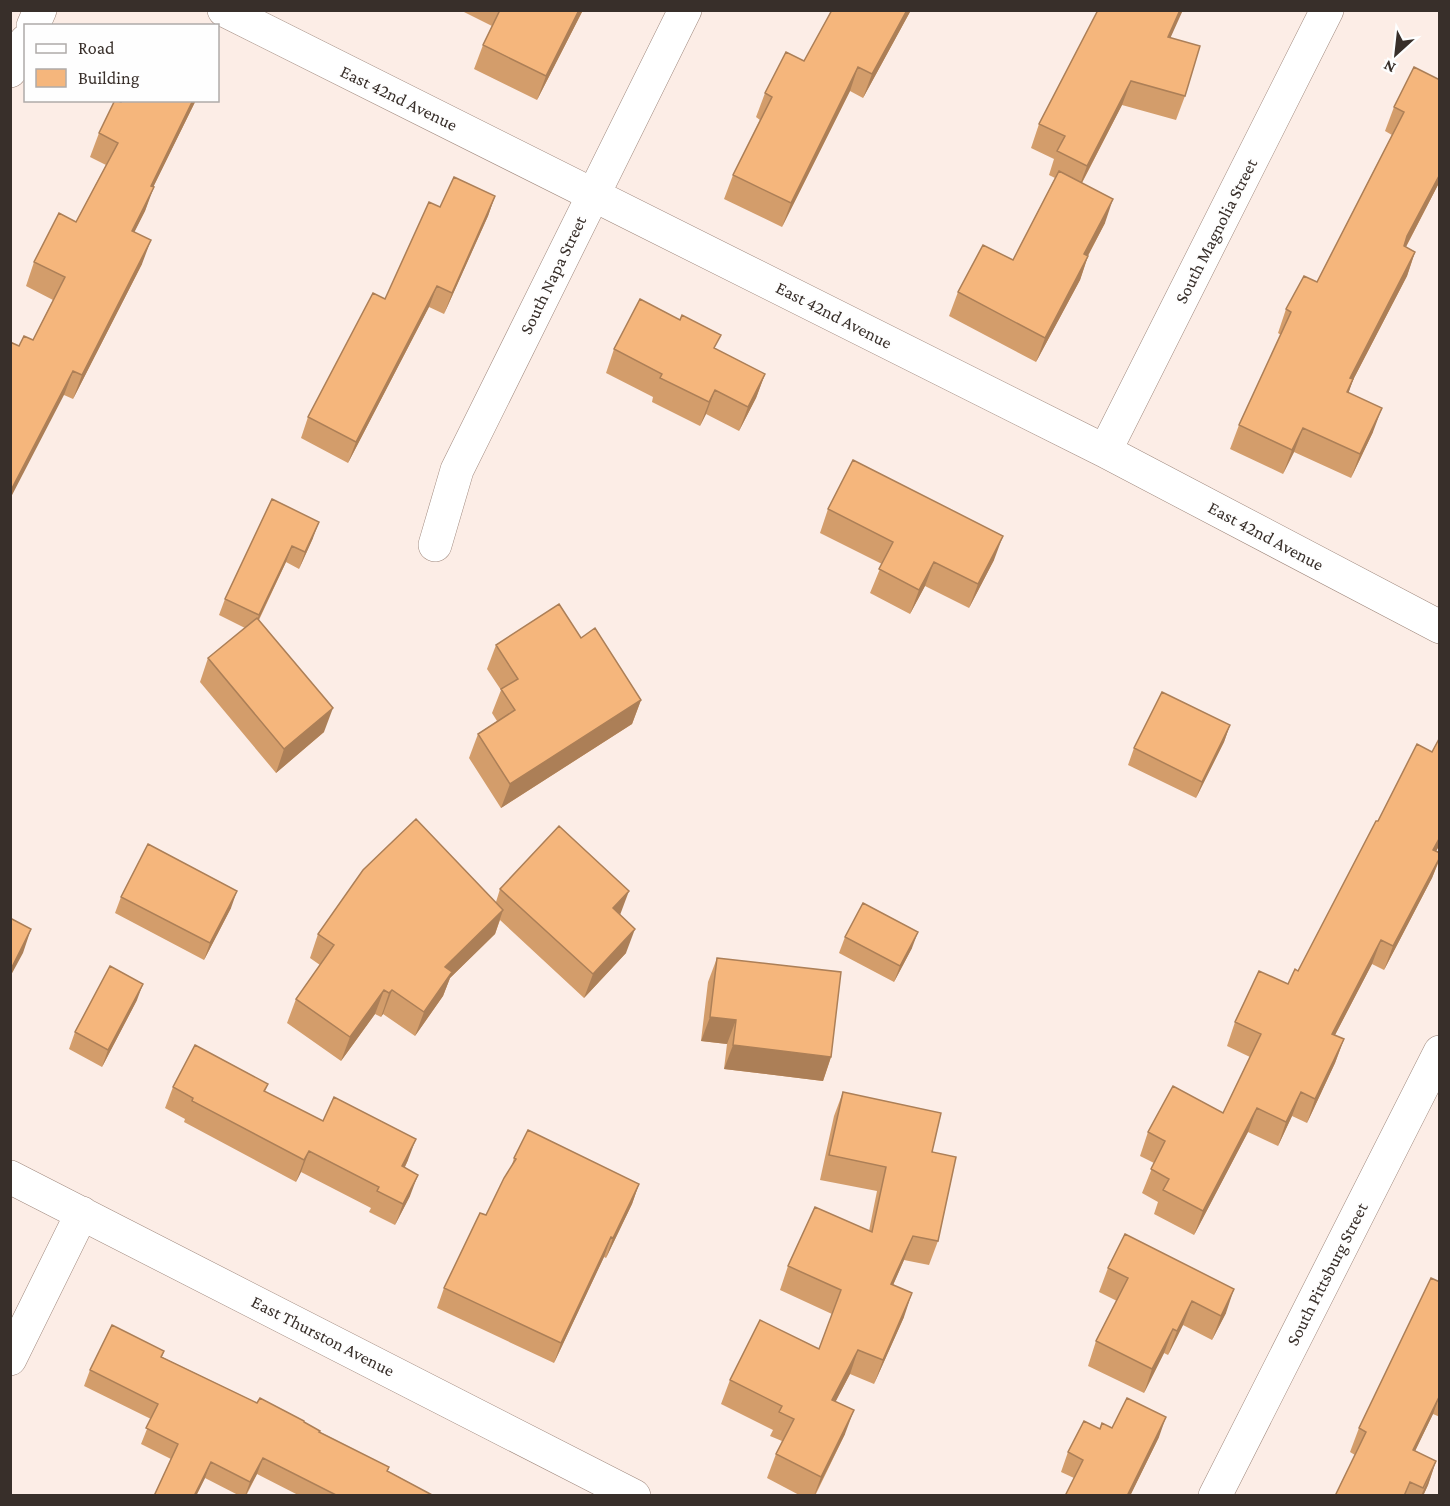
<svg xmlns="http://www.w3.org/2000/svg" width="1450" height="1506" viewBox="0 0 1450 1506" font-family="'Crimson Pro',serif">
	<style>
		.lines { fill: none; stroke-linecap: round; stroke-linejoin: round }
		.minor-casing { stroke: #9f887d; stroke-width: 34 }
		.minor { stroke: #fff; stroke-width: 33 }
		.wall { fill: #d39d6b }
		.shaded-wall { fill: #ac7f57 }
		.building { fill: #f5b67c; stroke: #ac7f57; stroke-width: 1.5 }
		.labels { text-anchor: middle; stroke-width: 4.5; stroke-linejoin: round; paint-order: stroke }
		.street-label { font-size: 18px; fill: #382f2a; stroke: #fefefe }
	</style>
	<rect width="100%" height="100%" fill="#fcede6"/>
	<g class="lines">
		<g class="minor-casing">
			<path id="minor" d="M224,10L1105,451L1440,627
				M33,26L40,10
				M10,71L26,41
				M1105,451L1327,10
				M435,545L457,470L685,10
				M10,1177L634,1496
				M10,1359L82,1213
				M1215,1496L1440,1052"/>
		</g>
		<use href="#minor" class="minor"/>
	</g>
	<path class="wall" d="M465,10H583L537,100L474,69L483,45L492,26L464,12Z
		M832,10H911L863,98L850,91L782,227L724,199L733,175L760,120L756,117L765,93L804,61Z
		M1170,38L1185,96L1176,120L1122,105L1082,183L1105,223L1088,256L1080,280L1036,362L949,316L958,292L1013,260L1055,178L1049,175L1054,159L1031,148L1039,124Z
		M1440,80V181L1406,247L1415,252L1407,276L1353,380L1348,393L1373,432L1351,478L1294,452L1283,474L1230,449L1239,425L1281,335L1278,333L1286,309L1317,282L1392,135L1385,131L1394,107Z
		M122,100H196L153,187L145,211L134,232L142,264L73,399L64,395L19,346L33,340L53,300L26,286L34,262L76,222L106,165L90,157L99,133Z
		M495,196L488,216L444,314L429,307L348,463L301,438L308,417L385,299L440,207Z
		M614,349H716L765,374L756,398L739,431L706,414L700,426L652,402L653,397L606,373Z
		M272,499L313,538L299,569L286,562L259,620L324,732L276,773L200,682L208,658L245,628L219,615L225,599Z
		M828,509L994,560L969,608L925,586L910,614L870,593L882,564L820,533Z
		M581,638L641,700L632,724L501,808L469,758L478,734L497,721L492,713L501,690L487,669L496,645Z
		M1230,725L1224,742L1196,798L1128,765L1134,748Z
		M1440,737V844L1436,851L1440,853V859L1432,878L1384,970L1372,964L1335,1035L1344,1039L1335,1063L1307,1123L1292,1116L1278,1146L1248,1132L1194,1235L1154,1214L1158,1202L1142,1193L1154,1163L1140,1156L1148,1132L1223,1113L1250,1057L1227,1046L1235,1022L1288,984L1298,971L1378,821L1432,752Z
		M500,889L620,915L626,953L584,998L500,920L495,934L450,978L443,996L415,1036L383,1014L381,1017L375,1014L341,1061L287,1023L296,999L320,965L310,958L318,934L496,902Z
		M121,897L231,908L204,960L115,913Z
		M845,937L912,948L894,982L839,953Z
		M717,958L831,1057L823,1081L724,1069L727,1044L701,1041L708,982Z
		M137,1000L102,1067L69,1049L75,1032Z
		M268,1084L265,1092L323,1121L408,1160L405,1167L410,1196L395,1225L369,1212L371,1208L301,1172L296,1182L184,1122L185,1119L165,1108L173,1087Z
		M843,1092L932,1152L938,1241L929,1265L904,1260L893,1285L904,1317L874,1384L850,1374L835,1402L845,1434L815,1496H801L767,1478L776,1454L782,1441L770,1436L773,1430L721,1404L730,1380L819,1349L832,1314L780,1290L788,1266L869,1231L877,1191L820,1180L834,1116Z
		M514,1158L639,1184L632,1204L606,1258L604,1257L554,1363L437,1308L444,1288L486,1215L511,1168Z
		M1108,1268L1226,1313L1212,1340L1183,1325L1168,1355L1164,1353L1144,1393L1088,1366L1096,1341L1117,1301L1099,1292Z
		M1440,1282V1417L1433,1414L1415,1451L1436,1461L1428,1485L1423,1496H1335L1355,1455L1350,1452L1359,1428Z
		M164,1351L162,1357L257,1403L304,1422L320,1432L389,1467L388,1471L434,1496H300L257,1474L246,1496H240L205,1478L196,1496H154L171,1459L141,1444L151,1419L84,1386L90,1370Z
		M1112,1428L1159,1437L1130,1496H1065L1074,1478L1061,1472L1068,1452L1100,1429Z"/>
	<path class="shaded-wall" d="M579,10H583L537,100L546,76Z
		M907,10H911L863,98L872,74Z
		M1180,10H1183L1160,61L1168,37Z
		M858,67L850,91L782,227L791,203Z
		M1131,81L1122,105L1078,190L1087,166Z
		M193,100H196L142,210L151,186Z
		M1440,174V181L1399,260L1407,236Z
		M154,187L145,211L123,255L132,231Z
		M495,196L488,216L444,314L452,293Z
		M1113,199L1105,223L1076,278L1084,254Z
		M151,240L142,264L73,399L82,375Z
		M1415,252L1407,276L1353,380L1345,403L1350,378Z
		M1088,256L1080,280L1036,362L1045,338Z
		M437,286L429,307L348,463L356,442Z
		M73,371L64,395L10,499V492Z
		M765,374L756,398L739,431L748,407Z
		M715,390L706,414L700,426L709,402Z
		M1382,408L1373,432L1351,478L1360,454Z
		M1303,428L1294,452L1283,474L1292,450Z
		M319,522L313,538L299,569L305,552Z
		M1003,536L994,560L969,608L978,584Z
		M292,546L286,562L253,631L259,615Z
		M934,562L925,586L910,614L919,590Z
		M641,700L632,724L501,808L510,784Z
		M333,708L324,732L276,773L284,749Z
		M1230,725L1224,742L1196,798L1202,782Z
		M1440,837V844L1424,874L1433,850Z
		M1440,857L1432,878L1384,970L1393,946Z
		M237,891L231,908L204,960L210,943Z
		M629,891L620,915L613,908Z
		M503,910L495,934L450,978L443,996L415,1036L424,1012L445,967Z
		M31,929L23,953L10,977V971Z
		M635,929L626,953L584,998L593,974Z
		M918,932L912,948L894,982L900,966Z
		M1381,940L1372,964L1323,1058L1332,1034Z
		M143,984L137,1000L102,1067L108,1050Z
		M384,990L375,1014L341,1061L350,1037Z
		M392,990L383,1014L381,1017L389,993Z
		M710,1017L736,1020L727,1044L701,1041Z
		M1344,1039L1335,1063L1307,1123L1315,1099Z
		M733,1045L831,1057L823,1081L724,1069Z
		M1301,1092L1292,1116L1278,1146L1286,1122Z
		M1257,1108L1248,1132L1194,1235L1203,1211Z
		M416,1139L408,1160L395,1187L402,1166Z
		M309,1151L301,1172L296,1182L304,1160Z
		M418,1175L410,1196L395,1225L403,1204Z
		M639,1184L632,1204L606,1258L613,1238Z
		M913,1236L904,1260L883,1308L891,1284Z
		M611,1237L604,1257L554,1363L561,1343Z
		M1234,1289L1226,1313L1212,1340L1221,1316Z
		M912,1293L904,1317L874,1384L883,1360Z
		M1192,1301L1183,1325L1168,1355L1177,1331Z
		M1173,1329L1164,1353L1144,1393L1152,1369Z
		M858,1350L850,1374L824,1424L832,1400Z
		M1440,1395L1433,1414L1404,1474L1413,1450Z
		M854,1410L845,1434L814,1496L821,1477Z
		M1166,1417L1159,1437L1130,1496H1127Z
		M263,1458L257,1474L245,1496L250,1482Z
		M1436,1461L1428,1485L1423,1496H1421Z
		M211,1462L205,1478L196,1496H194Z"/>
	<path class="building" d="M500,10H579L546,76L483,45Z
		M832,10H907L872,74L858,67L791,203L733,175L772,97L765,93L786,52L804,61Z
		M1098,10H1180L1168,37L1200,46L1185,96L1131,81L1087,166L1057,151L1065,136L1039,124Z
		M1414,67L1440,80V174L1407,236L1404,246L1415,252L1350,378L1353,379L1347,392L1382,408L1360,454L1303,428L1292,450L1239,425L1291,312L1286,309L1304,276L1317,282L1404,112L1394,107Z
		M115,100L121,102L122,100H193L151,186L154,187L132,231L151,240L82,375L73,371L10,492V342L19,346L24,336L33,340L65,277L34,262L59,213L76,222L118,143L99,133Z
		M1059,171L1113,199L1084,254L1088,256L1045,338L958,292L983,245L1013,260Z
		M454,177L495,196L452,293L437,286L356,442L308,417L373,293L385,299L429,202L440,207Z
		M640,299L680,320L682,315L721,335L714,348L765,374L748,407L715,390L709,402L660,378L662,374L614,349Z
		M853,460L1003,536L978,584L934,562L919,590L879,569L893,542L828,509Z
		M272,499L319,522L305,552L292,546L259,615L225,599Z
		M559,604L581,638L595,628L641,700L510,784L478,734L515,710L501,689L518,679L496,645Z
		M257,618L333,708L284,749L208,658Z
		M1162,692L1230,725L1202,782L1134,748Z
		M1440,737V837L1433,850L1440,853V857L1393,946L1381,940L1332,1034L1344,1039L1315,1099L1301,1092L1286,1122L1257,1108L1203,1211L1163,1190L1169,1179L1151,1169L1165,1141L1148,1132L1173,1086L1223,1113L1261,1034L1235,1022L1259,971L1288,984L1295,969L1298,971L1376,821H1378L1417,744L1432,752Z
		M416,819L503,910L445,967L452,972L424,1012L392,990L389,993L384,990L350,1037L296,999L334,945L318,934L363,870Z
		M559,826L629,891L613,908L635,929L593,974L500,889Z
		M148,844L237,891L210,943L121,897Z
		M863,903L918,932L900,966L845,937Z
		M10,918L31,929L10,971Z
		M717,958L841,972L831,1057L733,1045L736,1020L710,1017Z
		M110,966L143,984L108,1050L75,1032Z
		M195,1045L268,1084L264,1091L323,1121L334,1097L416,1139L402,1166L418,1175L403,1204L377,1191L379,1187L309,1151L304,1160L192,1101L193,1098L173,1087Z
		M843,1092L941,1113L932,1152L956,1157L938,1241L913,1236L891,1284L912,1293L883,1360L858,1350L832,1400L854,1410L821,1477L776,1454L794,1419L779,1412L782,1406L730,1380L760,1320L819,1349L841,1290L788,1266L815,1207L872,1232L886,1167L829,1155Z
		M528,1130L639,1184L613,1238L611,1237L561,1343L444,1288L480,1213L486,1215L504,1178L516,1159L514,1158Z
		M1125,1234L1234,1289L1221,1316L1192,1301L1177,1331L1173,1329L1152,1369L1096,1341L1128,1278L1108,1268Z
		M1431,1278L1440,1282V1395L1413,1450L1436,1461L1423,1488L1410,1482L1404,1496H1335L1366,1432L1359,1428Z
		M112,1325L164,1351L161,1357L257,1403L260,1398L304,1421V1422L320,1431L319,1432L389,1467L387,1471L434,1496H338L263,1458L250,1482L211,1462L194,1496H154L178,1444L146,1428L158,1404L90,1370Z
		M1127,1398L1166,1417L1127,1496H1065L1083,1460L1068,1452L1084,1421L1100,1429L1102,1423L1112,1428Z"/>
	<g class="labels">
		<g class="street-label">
			<text transform="translate(399 98) rotate(26)" y="6">East 42nd Avenue</text>
			<text transform="translate(1216 231) rotate(-63)" y="6">South Magnolia Street</text>
			<text transform="translate(553 275) rotate(-64)" y="6">South Napa Street</text>
			<text transform="translate(834 315) rotate(27)" y="6">East 42nd Avenue</text>
			<text transform="translate(1266 536) rotate(28)" y="6">East 42nd Avenue</text>
			<text transform="translate(1327 1274) rotate(-63)" y="6">South Pittsburg Street</text>
			<text transform="translate(323 1336) rotate(27)" y="6">East Thurston Avenue</text>
		</g>
	</g>
	<rect width="1450" height="1506" fill="none" stroke="#382f2a" stroke-width="24"/>
	<rect x="24" y="24" width="195" height="78" fill="#fefefe" stroke="#afaba9" stroke-width="1.5"/>
	<rect x="36" y="44" width="30" height="9" fill="#ffffff" stroke="#afaba9" stroke-width="1.5"/>
	<text x="78" y="54" font-size="18" fill="#382f2a">Road</text>
	<rect x="36" y="69" width="30" height="18" fill="#f5b67c" stroke="#afaba9" stroke-width="1.5"/>
	<text x="78" y="84" font-size="18" fill="#382f2a">Building</text>
	<g transform="translate(1396 54) rotate(207)" stroke="#fefefe" stroke-width="4.5" paint-order="stroke">
	<path d="M0-4.5L10 22L0 15L-10 22Z" fill="#382f2a"/>
	<text y="-9" font-size="16" font-weight="bold" text-anchor="middle" fill="#382f2a">N</text>
	</g>
</svg>
